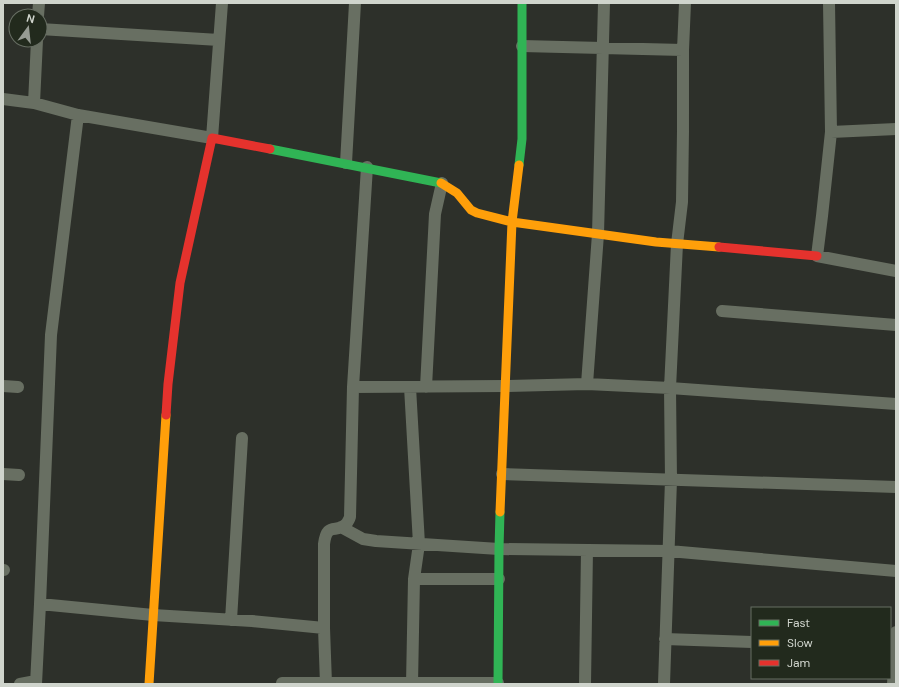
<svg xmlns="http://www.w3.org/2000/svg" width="899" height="687" viewBox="0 0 899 687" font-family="'DM Sans',sans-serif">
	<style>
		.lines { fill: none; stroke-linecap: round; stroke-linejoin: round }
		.street { stroke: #686f62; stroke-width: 12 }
		.fast { stroke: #30b455; stroke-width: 9 }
		.slow { stroke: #ff9f0a; stroke-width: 9 }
		.jam { stroke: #e5322d; stroke-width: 9 }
	</style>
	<rect width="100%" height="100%" fill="#2d302a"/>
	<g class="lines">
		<path class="street" d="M829,3L831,132L822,216L817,256L896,271
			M38,16L39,3
			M40,29L219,40
			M522,46L683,50
			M3,99L34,103L78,115L212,138L222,3
			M34,103L37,40
			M831,132L896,129
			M346,163L355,3
			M722,311L896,325
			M587,384L598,234L604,3
			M3,386L18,387
			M353,387L505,386L587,384L670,388L896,404
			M410,387L419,544L414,579
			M426,387L435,214L442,183
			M3,474L19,475
			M502,474L896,487
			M341,527L363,539L376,541L499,549L669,551L896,571
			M3,570H4
			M40,604L153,615L252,621L324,628
			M231,620L242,438
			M665,639L752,642
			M282,683H498
			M20,684L36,681
			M36,684L40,604L51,335L78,115
			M326,684L324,628V544C327,520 337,535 347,523C347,523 350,518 350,517L353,387L367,167
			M412,684L414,579H499
			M585,684L587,550
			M664,684L671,480L670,388L677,244L682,202L683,131V50L685,3
			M893,684L896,632"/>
		<path class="fast" d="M270,149L441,183
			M519,165L522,139V3
			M498,684L499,549L500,512"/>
		<path class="slow" d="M441,183L457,193L471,210L477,213L512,222L656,242L719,247
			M500,512L512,222L519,165
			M149,684L166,415"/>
		<path class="jam" d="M719,247L817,256
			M166,415L168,384L180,283L212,138L270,149"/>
	</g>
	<rect width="899" height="687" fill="none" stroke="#cfd4cc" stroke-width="8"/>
	<rect x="751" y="607" width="140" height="72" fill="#222a1d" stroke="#676e63"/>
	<rect x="759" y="620" width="20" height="6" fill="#30b455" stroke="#676e63"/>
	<text x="787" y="627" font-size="12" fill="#cfd4cc">Fast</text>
	<rect x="759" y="640" width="20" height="6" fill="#ff9f0a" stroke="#676e63"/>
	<text x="787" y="647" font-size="12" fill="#cfd4cc">Slow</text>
	<rect x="759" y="660" width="20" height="6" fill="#e5322d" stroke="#676e63"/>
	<text x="787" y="667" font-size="12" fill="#cfd4cc">Jam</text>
	<g transform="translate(28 28) rotate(15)"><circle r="19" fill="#222a1d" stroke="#676e63"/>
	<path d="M0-3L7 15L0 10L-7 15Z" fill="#969b93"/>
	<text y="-6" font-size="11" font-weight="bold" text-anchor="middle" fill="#cfd4cc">N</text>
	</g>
</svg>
